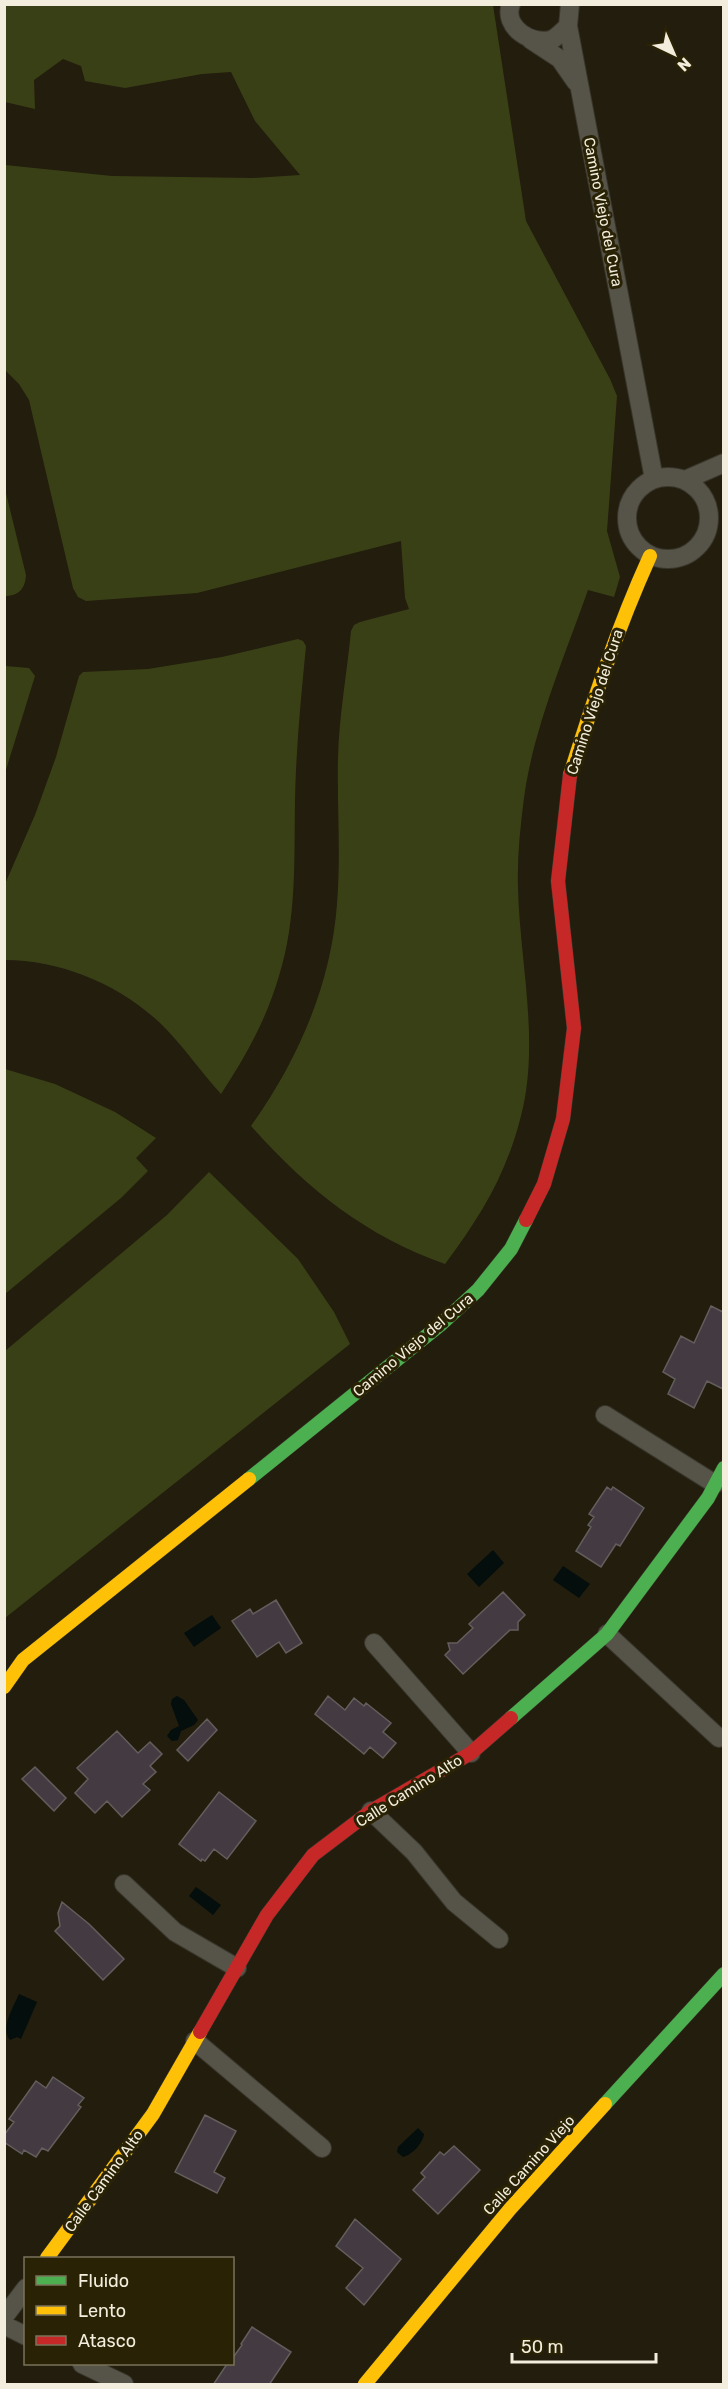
<svg xmlns="http://www.w3.org/2000/svg" width="728" height="2389" viewBox="0 0 728 2389" font-family="Rubik,sans-serif">
	<style>
		.green { fill: #3a4016 }
		.water { fill: #030e0d }
		.building { fill: #443b42; stroke: #635e5d; stroke-width: 1.5 }
		.lines { fill: none; stroke-linecap: round; stroke-linejoin: round }
		.street-casing { stroke: #39362b; stroke-width: 20 }
		.fast-casing { stroke: #39362b; stroke-width: 15 }
		.slow-casing { stroke: #39362b; stroke-width: 15 }
		.jam-casing { stroke: #39362b; stroke-width: 15 }
		.street { stroke: #565348; stroke-width: 18 }
		.fast { stroke: #4caf50; stroke-width: 14 }
		.slow { stroke: #ffc107; stroke-width: 14 }
		.jam { stroke: #c62828; stroke-width: 14 }
		.labels { text-anchor: middle; stroke-width: 6; stroke-linejoin: round; paint-order: stroke }
		.street-label { font-size: 15px; fill: #f2eddc; stroke: #2a2205 }
	</style>
	<rect width="100%" height="100%" fill="#221d0d"/>
	<path class="green" d="M5,4L493,5L526,221L610,379L617,396L607,531L620,577L614,597L588,590C565,655 533,730 524,798C520,828 517,859 518,889C520,964 540,1042 521,1116C506,1175 481,1216 445,1264C365,1236 306,1188 251,1126C298,1060 331,985 337,904C341,855 337,806 338,758C339,716 347,673 351,631L354,625L360,622L409,609L405,598L401,541L197,593L86,601L78,597L73,588L29,400L19,384L5,370V165L112,176L252,178L300,175L255,121L231,72L202,74L125,88L85,81L81,66L63,59L34,80L35,109L5,102Z
		M4,485L26,575C25,589 19,596 4,596Z
		M298,639L303,641L306,646C301,697 296,748 295,800C294,859 297,919 279,976C266,1020 246,1056 221,1094C202,1073 186,1050 167,1030C126,987 63,960 5,960V884L35,815L56,757L79,676L83,672L148,669L222,657Z
		M5,666L29,668L35,676L5,773Z
		M5,1069L55,1084L115,1112L156,1138L136,1158L148,1171L121,1198L5,1294Z
		M209,1172L298,1259L334,1312L350,1344L5,1618V1351L167,1215Z"/>
	<path class="water" d="M493,1550L504,1563L479,1587L467,1574Z
		M563,1566L590,1584L579,1598L553,1580Z
		M212,1615L221,1628L194,1647L184,1633Z
		M177,1696L184,1700L198,1720L194,1725L181,1731L178,1740L172,1741L167,1736L171,1730L179,1726L171,1704L172,1699Z
		M196,1887L221,1905L213,1915L189,1896Z
		M19,1994L37,2002L21,2039L17,2037L10,2040C0,2028 13,2008 19,1994Z
		M418,2128L424,2134C423,2143 412,2155 403,2157L397,2152L398,2147Z"/>
	<path class="building" d="M711,1306L723,1312V1389L707,1381L694,1408L668,1394L675,1379L663,1372L681,1336L694,1343Z
		M607,1487L611,1490L613,1487L644,1508L620,1546L616,1544L601,1567L576,1551L591,1527L588,1525L594,1517L589,1514Z
		M503,1592L525,1615L518,1622V1630H510L463,1674L445,1655L450,1650L448,1643H457L473,1628L469,1624Z
		M276,1600L302,1643L286,1653L279,1642L257,1657L232,1621L250,1609L253,1614Z
		M328,1696L345,1710L354,1698L364,1706L366,1703L391,1723L383,1732L396,1743L383,1758L370,1747L364,1754L315,1714Z
		M207,1719L217,1730L188,1761L177,1750Z
		M117,1731L138,1753L150,1742L162,1754L150,1766L156,1772L143,1784L150,1790L122,1817L107,1801L95,1813L75,1793L88,1779L77,1768Z
		M35,1767L66,1798L54,1811L22,1779Z
		M219,1792L256,1821L227,1859L214,1849L205,1861L202,1859L201,1861L179,1844Z
		M62,1902L89,1924L124,1959L103,1980L55,1931L60,1926L58,1913Z
		M53,2077L84,2098L78,2105L81,2107L48,2151L42,2148L36,2157L24,2150L22,2154L4,2142V2135L14,2122L9,2119L36,2081L46,2088Z
		M205,2115L236,2131L214,2172L225,2178L217,2193L175,2172Z
		M454,2146L480,2170L438,2214L413,2190L425,2177L421,2173L440,2152L444,2155Z
		M355,2219L401,2259L364,2305L346,2288L363,2268L336,2246Z
		M252,2327L291,2352L269,2385H213L227,2364H232V2359L242,2345L241,2344Z"/>
	<g class="lines">
		<g class="street-casing">
			<path id="street" d="M511,4C502,27 533,47 553,39C558,36 564,30 568,26L570,4
				M568,26L654,479
				M531,40L560,59L576,82
				M627 518a41 41 0 1 1 82 0a41 41 0 1 1-82 0Z
				M685,480L724,463
				M605,1415L715,1484
				M607,1634L719,1738
				M374,1643L471,1753
				M371,1811L414,1852L454,1902L499,1939
				M124,1884L175,1932L237,1968
				M195,2041L322,2148
				M4,2317L26,2288
				M4,2325L26,2336
				M82,2364L124,2384"/>
		</g>
		<g class="fast-casing">
			<path id="fast" d="M249,1479L440,1325L478,1290L511,1249L526,1220
				M511,1718L607,1634L708,1498L724,1468
				M605,2104L724,1974"/>
		</g>
		<g class="slow-casing">
			<path id="slow" d="M570,775C594,699 617,629 650,556
				M4,1687L23,1660L249,1479
				M47,2258L153,2114L200,2032
				M365,2384L510,2209L605,2104"/>
		</g>
		<g class="jam-casing">
			<path id="jam" d="M526,1220L544,1184L563,1119L574,1028L558,881L570,775
				M200,2032L267,1915L313,1855L371,1811L471,1753L511,1718"/>
		</g>
		<use href="#street" class="street"/>
		<use href="#fast" class="fast"/>
		<use href="#slow" class="slow"/>
		<use href="#jam" class="jam"/>
	</g>
	<g class="labels">
		<g class="street-label">
			<text transform="translate(603 212) rotate(79)" y="5">Camino Viejo del Cura</text>
			<text transform="translate(595 702) rotate(-72)" y="5">Camino Viejo del Cura</text>
			<text transform="translate(413 1345) rotate(-40)" y="5">Camino Viejo del Cura</text>
			<text transform="translate(409 1791) rotate(-32)" y="5">Calle Camino Alto</text>
			<text transform="translate(529 2165) rotate(-48)" y="5">Calle Camino Viejo</text>
			<text transform="translate(104 2181) rotate(-54)" y="5">Calle Camino Alto</text>
		</g>
	</g>
	<rect width="728" height="2389" fill="none" stroke="#f2eddc" stroke-width="12"/>
	<rect x="24" y="2257" width="210" height="108" fill="#2a2205" stroke="#7a735b" stroke-width="1.5"/>
	<rect x="36" y="2276" width="30" height="9" fill="#4caf50" stroke="#7a735b" stroke-width="1.5"/>
	<text x="78" y="2287" font-size="18" fill="#f2eddc">Fluido</text>
	<rect x="36" y="2306" width="30" height="9" fill="#ffc107" stroke="#7a735b" stroke-width="1.5"/>
	<text x="78" y="2317" font-size="18" fill="#f2eddc">Lento</text>
	<rect x="36" y="2336" width="30" height="9" fill="#c62828" stroke="#7a735b" stroke-width="1.5"/>
	<text x="78" y="2347" font-size="18" fill="#f2eddc">Atasco</text>
	<g transform="translate(674 54) rotate(136)" stroke="#2a2205" stroke-width="4.5" paint-order="stroke">
	<path d="M0-4.5L10 22L0 15L-10 22Z" fill="#f2eddc"/>
	<text y="-9" font-size="16" font-weight="bold" text-anchor="middle" fill="#f2eddc">N</text>
	</g>
	<path d="M512 2353v9h144v-9" fill="none" stroke="#f2eddc" stroke-width="3"/>
	<text x="521" y="2353" font-size="18" fill="#f2eddc" stroke="#2a2205" stroke-width="4.5" paint-order="stroke">50 m</text>
</svg>
